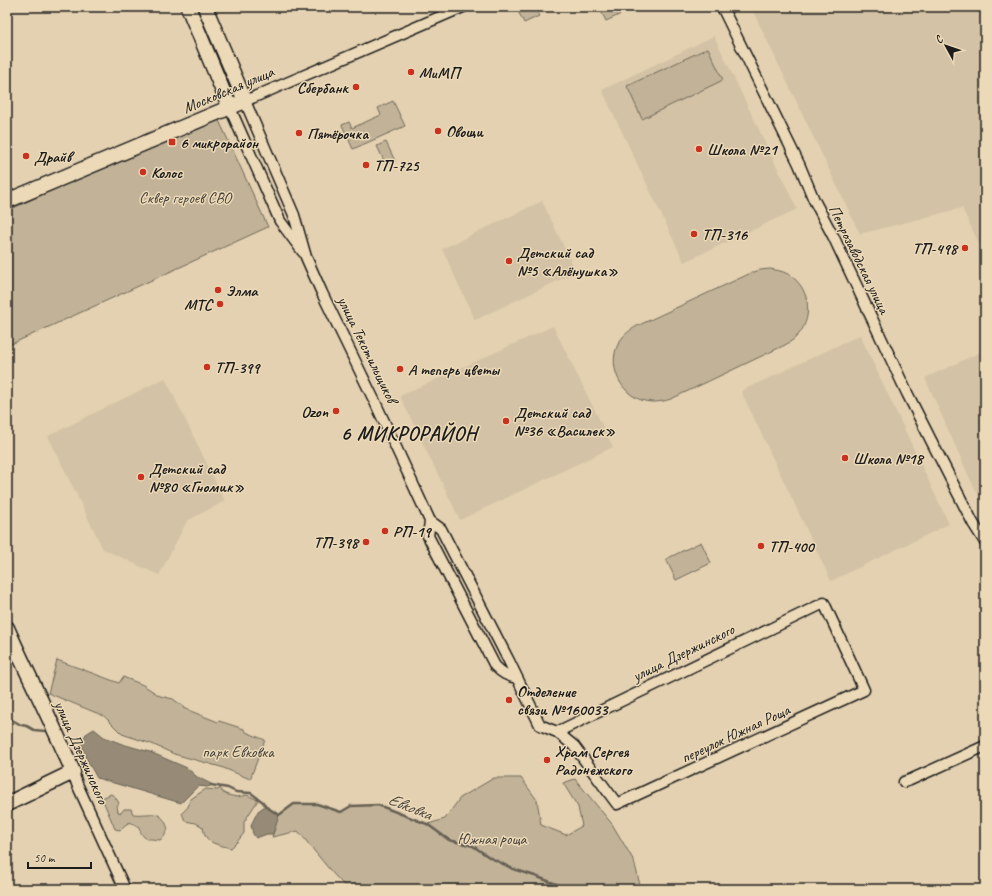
<svg xmlns="http://www.w3.org/2000/svg" width="992" height="896" viewBox="0 0 992 896" font-family="Caveat,sans-serif">
	<style>
		.built { fill: #d3c2a5 }
		.green { fill: #c2b398; stroke: #6f685a }
		.water { fill: #978b77; stroke: #665f53 }
		.lines { fill: none; stroke-linecap: round; stroke-linejoin: round }
		.stream { stroke: #665f53; stroke-width: 2.5 }
		.street-casing { stroke: #1c1c1c; stroke-width: 13 }
		.secondary-casing { stroke: #1c1c1c; stroke-width: 17 }
		.street { stroke: #ecd9b7; stroke-width: 10 }
		.secondary { stroke: #ecd9b7; stroke-width: 14 }
		.poi-dot { fill: #c8321e; stroke: #ecd9b7; stroke-width: 1.5 }
		.labels { text-anchor: middle; stroke-width: 3; stroke-linejoin: round; paint-order: stroke }
		.poi-label { font-size: 16px; font-weight: bold; fill: #1c1c1c; stroke: #ecd9b7; text-anchor: start }
		.street-label { font-size: 16px; fill: #1c1c1c; stroke: #ecd9b7 }
		.park-label { font-size: 16px; fill: #46423b; stroke: #ecd9b7 }
		.water-label { font-size: 17px; font-style: italic; fill: #4d4840; stroke: #ecd9b7 }
		.district-label { font-size: 20px; font-weight: bold; letter-spacing: 1px; fill: #1c1c1c; stroke: #ecd9b7 }
	</style>
	<rect width="100%" height="100%" fill="#e4d1b1"/>
	<filter id="ink" filterUnits="userSpaceOnUse"><feTurbulence type="fractalNoise" baseFrequency=".025" numOctaves="2"/><feDisplacementMap in="SourceGraphic" scale="8" xChannelSelector="R" yChannelSelector="G"/><feConvolveMatrix kernelMatrix="1 2 1 2 8 2 1 2 1" color-interpolation-filters="sRGB"/></filter>
	<g filter="url(#ink)">
		<path class="built" d="M751,7H985V256L962,208L860,234Z
			M714,36L797,209L684,262L602,90Z
			M542,201L576,272L475,320L442,249Z
			M553,326L613,447L460,520L400,396Z
			M860,335L949,524L831,581L741,391Z
			M985,350V507L971,481L925,378Z
			M165,378L225,501L187,521L159,575L103,549L48,436Z"/>
		<path class="green" d="M522,7H535L539,16L524,23L517,9Z
			M599,7H618L621,14L606,21Z
			M708,48L723,80L642,119L627,86Z
			M393,101L405,126L353,149L342,125L349,122L352,128L381,115L378,108Z
			M216,114L268,227L7,346V211Z
			M386,142L395,161L386,165L377,146Z
			M770,269C776,270 782,271 788,274C809,286 814,315 799,334C795,339 790,342 785,345L671,399C665,401 659,402 652,402C621,401 603,362 622,338C627,332 632,329 637,326L751,273L760,270Z
			M701,542L711,563L676,580L666,559Z
			M57,660L119,683L123,677L143,685L160,696L173,699L184,707L183,708L218,722L219,721L244,729L246,732L265,740L250,779L221,767L174,754L152,744L122,734L104,716L48,693Z
			M494,778H521L537,800L541,825L566,835L582,826L578,807L563,783L575,779L612,824L634,861L641,889H348C329,871 315,851 298,831L272,837L279,815L294,804H317L341,812L351,806L378,805L428,824L445,819L460,798Z
			M220,788L223,793L228,795L237,797L247,795L258,800L244,822V833L237,842L231,848C216,844 205,844 203,827L196,823L185,821L182,813L188,807L191,799L198,794L206,789L218,790Z
			M111,794L115,797L119,803L117,806L118,812L121,813L124,809H131L133,814C150,816 161,807 168,829L164,837L160,840C147,838 143,841 139,827L130,822L125,825L120,830L115,829L102,798Z"/>
		<path class="water" d="M94,729L104,737L122,744L150,752L187,768L197,777L213,785L207,787L198,786L181,803L97,778L86,758L81,743L86,734Z
			M265,806L279,815L273,834H267L256,838L253,834L251,825L258,811Z"/>
		<g class="lines">
			<path class="stream" d="M7,717L21,725L27,726L34,730L45,731
				M211,785L228,788L236,792L251,793L263,802L265,806L279,815L294,804H317L341,812L351,806L378,805L427,824L449,840L473,846L489,857L513,869L535,876L569,889"/>
			<g class="street-casing">
				<path id="street" d="M463,7L245,101L294,215L306,257L322,293L375,402L430,521L441,529L509,661L540,725L557,732L574,746L617,804L864,690L824,603L557,732
					M722,7L799,164L814,200L834,238L907,393L973,523L985,542
					M230,108L280,221L303,252
					M430,521L428,536L495,666C502,673 507,676 517,678
					M7,655L17,651
					M73,772L77,784L125,889
					M904,782L910,780L985,746"/>
			</g>
			<g class="secondary-casing">
				<path id="secondary" d="M188,7L230,108
					M7,201L245,101L205,7
					M7,628C28,676 53,723 73,772L7,804"/>
			</g>
			<use href="#street" class="street"/>
			<use href="#secondary" class="secondary"/>
		</g>
	</g>
	<g class="poi-dot">
		<circle cx="411" cy="72" r="4"/>
		<circle cx="356" cy="87" r="4"/>
		<circle cx="438" cy="131" r="4"/>
		<circle cx="299" cy="133" r="4"/>
		<rect x="168" y="138" width="8" height="8" rx="2"/>
		<circle cx="699" cy="149" r="4"/>
		<circle cx="26" cy="156" r="4"/>
		<circle cx="366" cy="165" r="4"/>
		<circle cx="143" cy="172" r="4"/>
		<circle cx="694" cy="234" r="4"/>
		<circle cx="965" cy="248" r="4"/>
		<circle cx="509" cy="261" r="4"/>
		<circle cx="218" cy="290" r="4"/>
		<circle cx="220" cy="304" r="4"/>
		<circle cx="207" cy="367" r="4"/>
		<circle cx="400" cy="369" r="4"/>
		<circle cx="336" cy="411" r="4"/>
		<circle cx="506" cy="421" r="4"/>
		<circle cx="845" cy="458" r="4"/>
		<circle cx="141" cy="477" r="4"/>
		<circle cx="385" cy="531" r="4"/>
		<circle cx="366" cy="542" r="4"/>
		<circle cx="761" cy="546" r="4"/>
		<circle cx="509" cy="700" r="4"/>
		<circle cx="547" cy="760" r="4"/>
	</g>
	<g class="labels">
		<g class="poi-label">
			<text x="419" y="78">МиМП</text>
			<text x="348" y="93" text-anchor="end">Сбербанк</text>
			<text x="446" y="137">Овощи</text>
			<text x="307" y="139">Пятёрочка</text>
			<text x="180" y="148">6 микрорайон</text>
			<text x="707" y="155">Школа №21</text>
			<text x="34" y="162">Драйв</text>
			<text x="374" y="171">ТП-725</text>
			<text x="151" y="178">Колос</text>
			<text x="702" y="240">ТП-316</text>
			<text x="957" y="254" text-anchor="end">ТП-498</text>
			<text x="517" y="258">Детский сад<tspan x="517" dy="18">№5 «Алёнушка»</tspan></text>
			<text x="226" y="296">Элма</text>
			<text x="212" y="310" text-anchor="end">МТС</text>
			<text x="215" y="373">ТП-399</text>
			<text x="408" y="375">А теперь цветы</text>
			<text x="328" y="417" text-anchor="end">Ozon</text>
			<text x="514" y="418">Детский сад<tspan x="514" dy="18">№36 «Василек»</tspan></text>
			<text x="853" y="464">Школа №18</text>
			<text x="149" y="474">Детский сад<tspan x="149" dy="18">№80 «Гномик»</tspan></text>
			<text x="393" y="537">РП-19</text>
			<text x="358" y="548" text-anchor="end">ТП-398</text>
			<text x="769" y="552">ТП-400</text>
			<text x="517" y="697">Отделение<tspan x="517" dy="18">связи №160033</tspan></text>
			<text x="555" y="757">Храм Сергея<tspan x="555" dy="18">Радонежского</tspan></text>
		</g>
		<g class="street-label">
			<text transform="translate(228 89) rotate(-23)" y="6">Московская улица</text>
			<text transform="translate(860 259) rotate(64)" y="6">Петрозаводская улица</text>
			<text transform="translate(368 349) rotate(64)" y="6">улица Текстильщиков</text>
			<text transform="translate(683 652) rotate(-26)" y="6">улица Дзержинского</text>
			<text transform="translate(735 733) rotate(-25)" y="6">переулок Южная Роща</text>
			<text transform="translate(82 752) rotate(66)" y="6">улица Дзержинского</text>
		</g>
		<g class="park-label">
			<text x="185" y="203">Сквер героев СВО</text>
			<text x="238" y="757">парк Евковка</text>
			<text x="492" y="844">Южная роща</text>
		</g>
		<g class="water-label">
			<text transform="translate(410 806) rotate(22)" y="6">Евковка</text>
		</g>
		<g class="district-label">
			<text x="409" y="440">6 МИКРОРАЙОН</text>
		</g>
	</g>
	<rect width="992" height="896" fill="none" stroke="#ecd9b7" stroke-width="24"/>
	<rect x="12" y="12" width="968" height="872" fill="none" stroke="#1c1c1c" stroke-width="1.5" filter="url(#ink)"/>
	<g transform="translate(946 46) rotate(310)" stroke="#ecd9b7" stroke-width="3" paint-order="stroke">
	<path d="M0-3L7 15L0 10L-7 15Z" fill="#1c1c1c"/>
	<text y="-6" font-size="11" font-weight="bold" text-anchor="middle" fill="#1c1c1c">С</text>
	</g>
	<path d="M28 862v6h63v-6" fill="none" stroke="#1c1c1c" stroke-width="2"/>
	<text x="34" y="862" font-size="12" fill="#1c1c1c" stroke="#ecd9b7" stroke-width="3" paint-order="stroke">50 m</text>
</svg>
